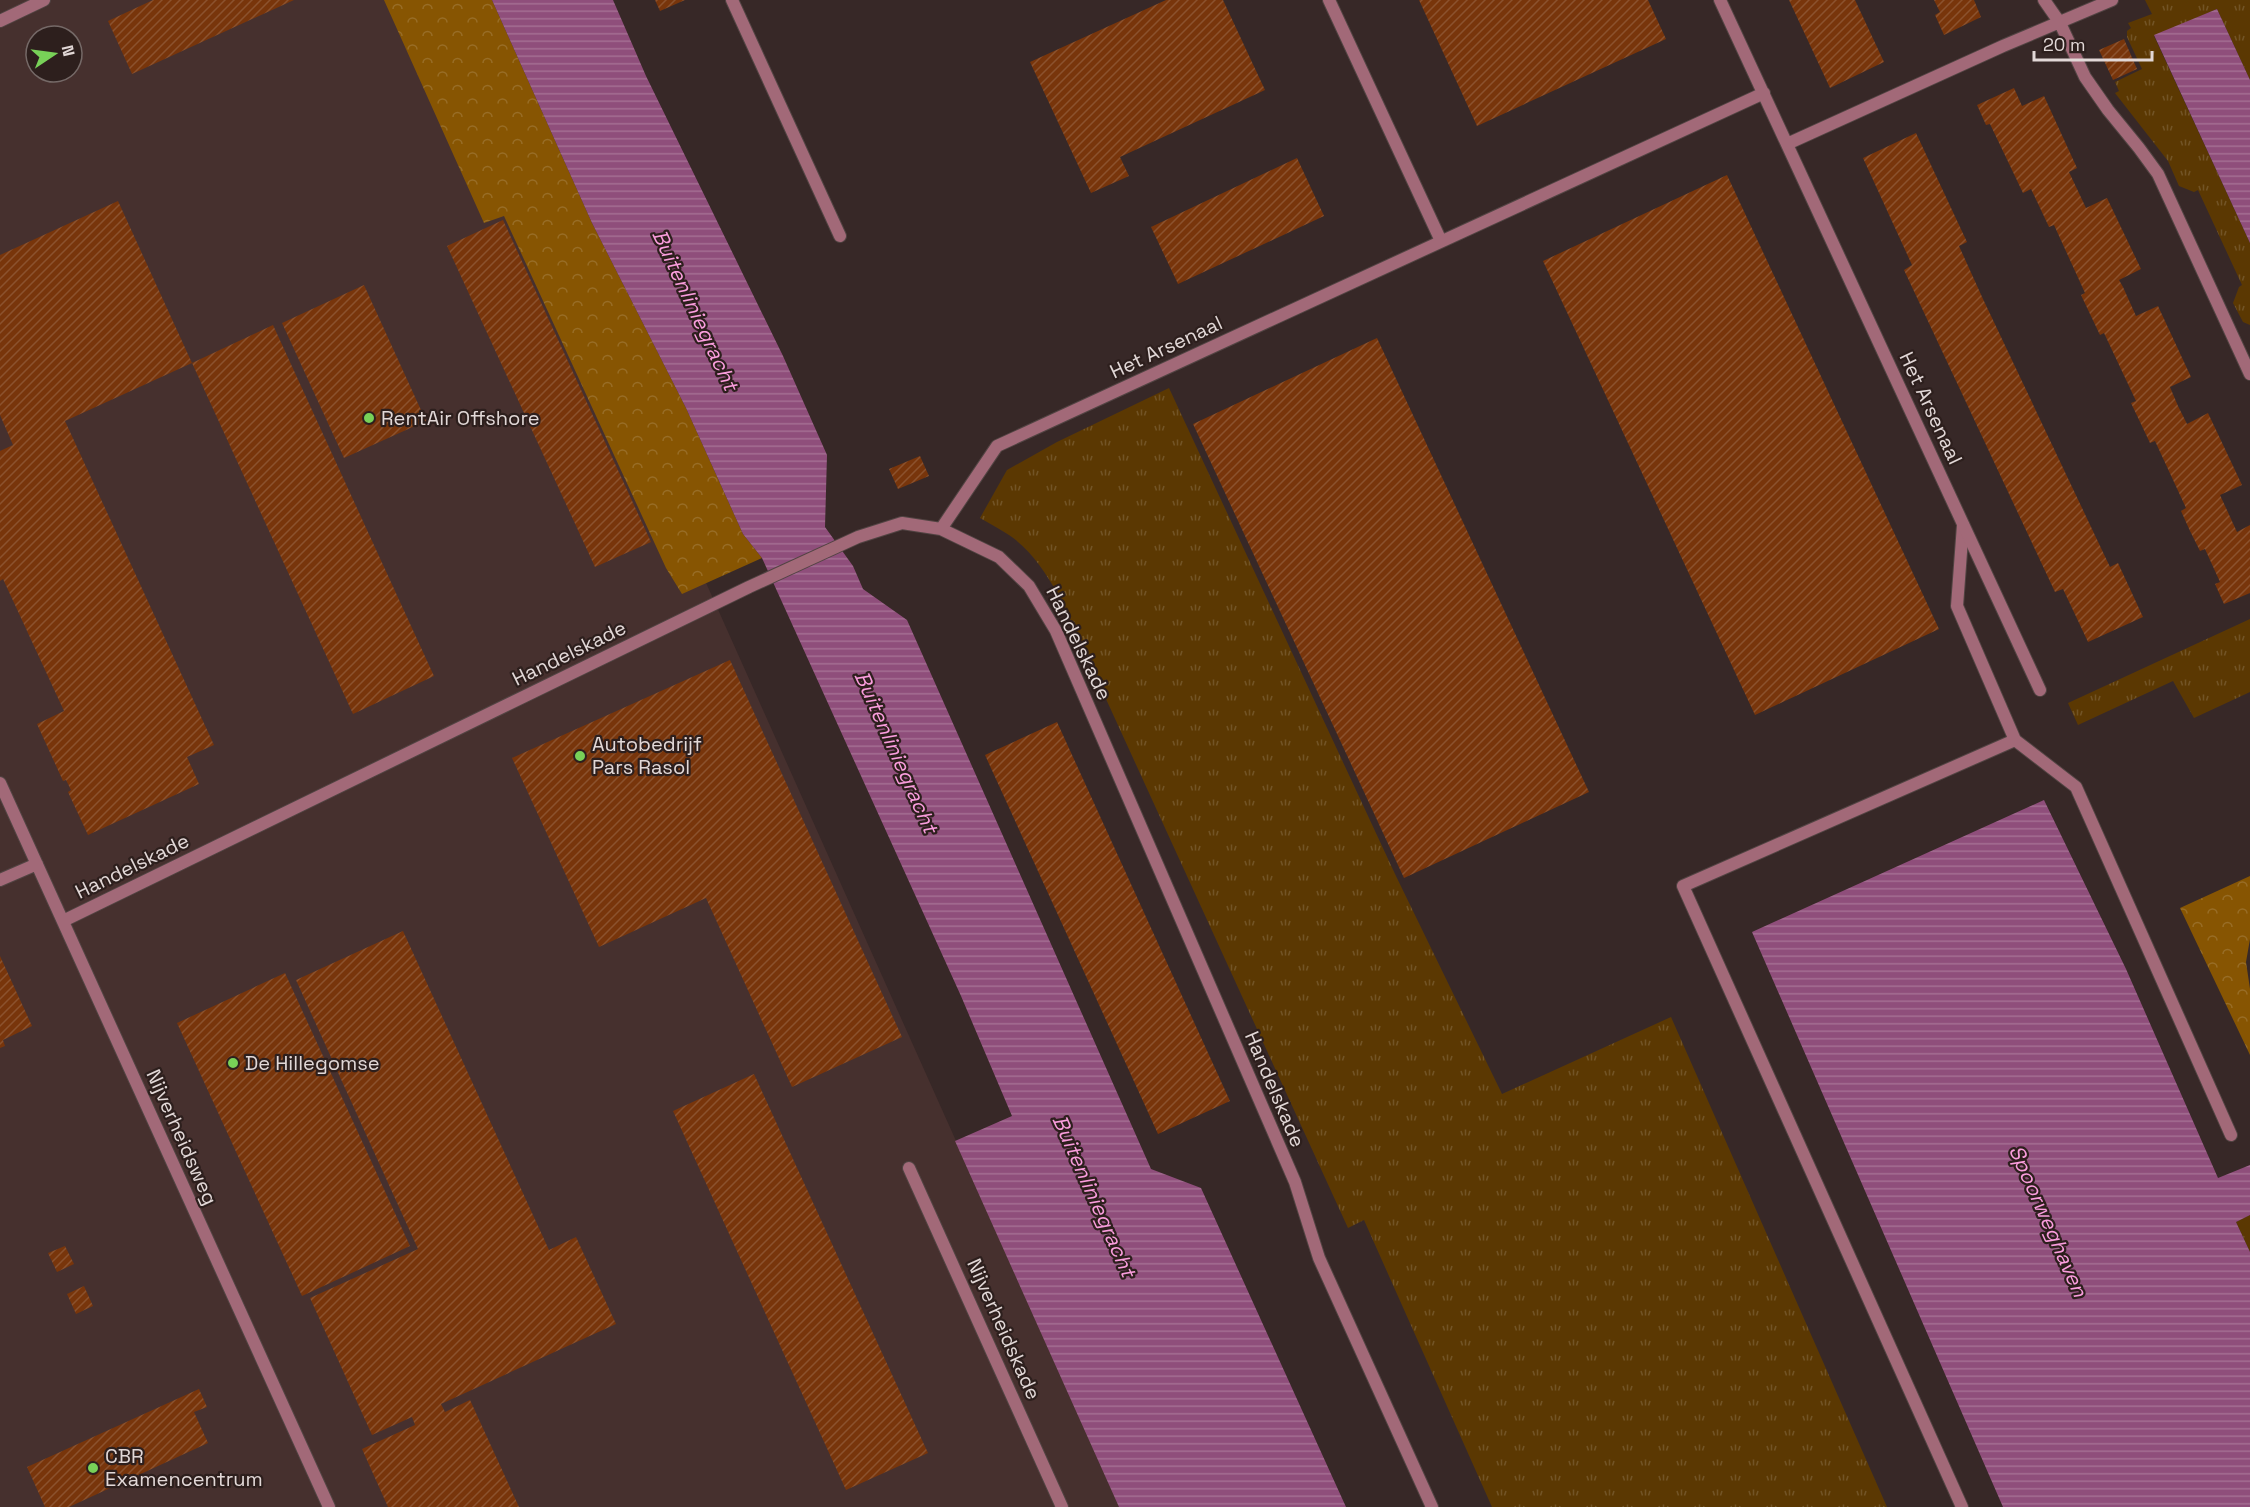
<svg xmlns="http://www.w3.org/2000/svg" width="2250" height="1507" viewBox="0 0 2250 1507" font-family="'Space Grotesk',sans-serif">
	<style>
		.built { fill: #46302e; fill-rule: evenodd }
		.grass { fill: url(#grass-tufts) }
		.forest { fill: url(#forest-crowns) }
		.water { fill: url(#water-rules) }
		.building { fill: url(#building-hatch) }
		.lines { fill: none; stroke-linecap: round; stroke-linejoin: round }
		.lane-casing { stroke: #524443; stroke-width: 14 }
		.street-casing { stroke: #524443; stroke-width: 14 }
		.lane { stroke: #a26978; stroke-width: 12 }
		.street { stroke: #a26978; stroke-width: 12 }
		.poi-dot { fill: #78d158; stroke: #2d1f1d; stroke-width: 2 }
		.labels { text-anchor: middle; stroke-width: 4.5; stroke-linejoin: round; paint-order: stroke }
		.street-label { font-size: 20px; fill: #e2d8d7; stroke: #2d1f1d }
		.poi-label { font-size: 20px; fill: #e2d8d7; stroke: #2d1f1d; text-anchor: start }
		.water-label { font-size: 21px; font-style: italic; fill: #fa9ddd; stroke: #2d1f1d }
	</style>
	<defs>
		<pattern id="grass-tufts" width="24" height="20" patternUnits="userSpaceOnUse" patternTransform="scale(1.5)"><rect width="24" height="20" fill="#5b3802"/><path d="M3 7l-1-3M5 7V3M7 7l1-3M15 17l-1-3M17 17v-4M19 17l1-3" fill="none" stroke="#725426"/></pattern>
		<pattern id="forest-crowns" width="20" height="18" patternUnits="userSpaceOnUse" patternTransform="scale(1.5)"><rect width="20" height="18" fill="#875502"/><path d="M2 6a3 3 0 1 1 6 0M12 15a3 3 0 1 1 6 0" fill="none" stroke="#986d26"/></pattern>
		<pattern id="water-rules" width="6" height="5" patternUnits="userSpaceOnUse" patternTransform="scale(1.5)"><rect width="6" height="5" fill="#8f4e7b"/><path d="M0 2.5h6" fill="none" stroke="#a46f93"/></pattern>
		<pattern id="building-hatch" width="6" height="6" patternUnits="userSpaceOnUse" patternTransform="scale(1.5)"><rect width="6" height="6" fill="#78350b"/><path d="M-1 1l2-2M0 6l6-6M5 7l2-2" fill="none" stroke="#8b522e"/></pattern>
	</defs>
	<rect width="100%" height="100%" fill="#372827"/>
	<path class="built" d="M0,0H445L1120,1507H0ZM36,36H72V72H36Z"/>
	<path class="grass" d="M2145,0H2250V80L2217,9L2154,36L2250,243V325L2243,322L2233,303L2239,287L2242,285L2198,190L2194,192L2179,186L2168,161L2115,93L2119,91L2115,82L2142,69L2127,37V31L2131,28L2128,23L2152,14Z
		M1169,388L1395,874L1502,1094L1671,1017L1887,1507H1492L1364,1220L1348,1228L1058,594C1045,572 1031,550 1009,535C1000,529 990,524 980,518L1007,470L1057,442Z
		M2250,619V692L2194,718L2173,681L2078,725L2068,703Z
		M2250,1215V1252L2236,1222Z"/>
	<path class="forest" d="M384,0H492L592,223L686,408L743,534L762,558L682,594L666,568L504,216L484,223Z
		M2250,876V939L2246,962L2250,989V1055L2180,908Z"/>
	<path class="water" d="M492,0H613L646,76L783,356L827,455L825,527L853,566L863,589L907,620L1151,1169L1201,1188L1346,1507H1119L955,1141L1012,1116L961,996L762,558L743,534L686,408L592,223Z
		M2217,9L2250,80V243L2154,35Z
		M2044,800L2126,969L2218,1178L2250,1165V1215L2236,1222L2250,1252V1507H2003L1752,932Z"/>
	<path class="building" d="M153,0H294L132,74L108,21Z
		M655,0H685L660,11Z
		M1166,0H1223L1265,90L1120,157L1129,176L1091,193L1030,62Z
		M1419,0H1648L1666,39L1477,126Z
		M1789,0H1855L1884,62L1830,88Z
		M1934,0H1974L1981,17L1944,35L1935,15L1940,12Z
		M2124,39L2137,69L2113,80L2099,50Z
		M2014,88L2022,106L2044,96L2077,168L2069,172L2086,208L2107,198L2141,269L2119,280L2123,287L2136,316L2158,306L2191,377L2170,387L2178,406L2187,424L2208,413L2242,485L2220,495L2237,532L2250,525V593L2224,604L2215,584L2220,582L2205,549L2200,551L2190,531L2181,511L2186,508L2155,441L2150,443L2131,403L2136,401L2104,333L2100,335L2099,333L2081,295L2085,293L2054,225L2049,227L2031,189L2023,193L1990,124L1986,125L1977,105Z
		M1916,133L1967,242L1959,246L1983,299L2110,567L2118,563L2143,617L2088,642L2063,589L2055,592L1904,270L1912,265L1863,158Z
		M1297,158L1324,216L1178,284L1151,227Z
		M1727,175L1939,629L1755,715L1543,261Z
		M118,201L192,363L65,421L214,745L187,757L199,784L88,835L68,792L71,790L66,780L63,781L37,724L64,711L3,579L0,581V451L13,445L0,415V255Z
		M503,220L651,542L595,567L447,246Z
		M364,285L426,421L344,458L282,323Z
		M273,325L434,676L353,714L192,363Z
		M1377,338L1589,792L1404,878L1193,424Z
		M920,456L929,476L898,489L889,469Z
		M730,660L902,1037L792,1087L706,898L599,947L512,758Z
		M1057,722L1230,1101L1158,1134L985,755Z
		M403,931L549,1250L576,1237L616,1324L441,1404L445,1412L470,1400L519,1507H388L362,1449L415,1425L412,1417L372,1435L310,1298L418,1249L296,980Z
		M0,956L32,1026L3,1040L5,1046L0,1048Z
		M285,973L410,1246L302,1296L177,1023Z
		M754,1074L928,1453L846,1490L673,1111Z
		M65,1246L74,1264L57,1272L48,1253Z
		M84,1286L93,1306L76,1314L67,1294Z
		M199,1389L207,1407L194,1412L208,1443L69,1507H45L27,1467Z"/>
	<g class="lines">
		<g class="lane-casing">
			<path id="lane" d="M732,0L840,236
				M0,21L44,0
				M1963,525L1957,606L2015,740L2076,787L2231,1135
				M1962,1507L1683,886L2015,740"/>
		</g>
		<g class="street-casing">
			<path id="street" d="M1329,0L1441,241
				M1720,0L2040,690
				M2044,0L2060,23L2085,77L2108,110L2139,148L2158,174L2250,374
				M1787,144L2003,46L2112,0
				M941,529L997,446L1764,93
				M0,783L329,1507
				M0,880L37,864
				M63,921L749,587L858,537L902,523L941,529L999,557L1029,586L1056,631L1295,1182L1319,1258L1432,1507
				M909,1168L1062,1507"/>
		</g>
		<use href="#lane" class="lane"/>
		<use href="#street" class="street"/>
	</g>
	<g class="poi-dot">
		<circle cx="369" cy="418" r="6"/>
		<circle cx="580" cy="756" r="6"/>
		<circle cx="233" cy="1063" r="6"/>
		<circle cx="93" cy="1468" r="6"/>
	</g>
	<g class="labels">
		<g class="street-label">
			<text transform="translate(1166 347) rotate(-25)" y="7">Het Arsenaal</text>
			<text transform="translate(1931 408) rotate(65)" y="7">Het Arsenaal</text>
			<text transform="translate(1079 643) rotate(64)" y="7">Handelskade</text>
			<text transform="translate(569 653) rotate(-26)" y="7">Handelskade</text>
			<text transform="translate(132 866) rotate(-26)" y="7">Handelskade</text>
			<text transform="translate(1275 1089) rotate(67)" y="7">Handelskade</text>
			<text transform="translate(182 1137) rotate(66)" y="7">Nijverheidsweg</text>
			<text transform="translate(1004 1329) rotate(66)" y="7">Nijverheidskade</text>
		</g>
		<g class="poi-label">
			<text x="381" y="425">RentAir Offshore</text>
			<text x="592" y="751">Autobedrijf<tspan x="592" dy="23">Pars Rasol</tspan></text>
			<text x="245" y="1070">De Hillegomse</text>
			<text x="105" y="1463">CBR<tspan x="105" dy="23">Examencentrum</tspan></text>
		</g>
		<g class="water-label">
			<text transform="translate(695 310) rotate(65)" y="7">Buitenliniegracht</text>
			<text transform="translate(896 752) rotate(66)" y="7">Buitenliniegracht</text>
			<text transform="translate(1094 1196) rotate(66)" y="7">Buitenliniegracht</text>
			<text transform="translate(2048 1221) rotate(66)" y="7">Spoorweghaven</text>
		</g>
	</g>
	<g transform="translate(54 54) rotate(77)"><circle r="28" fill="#2d1f1d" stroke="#756967" stroke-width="1.5"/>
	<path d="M0-4.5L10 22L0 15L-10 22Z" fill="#78d158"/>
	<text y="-9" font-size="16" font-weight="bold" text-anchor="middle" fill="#e2d8d7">N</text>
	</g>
	<path d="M2034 51v9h118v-9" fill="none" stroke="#e2d8d7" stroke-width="3"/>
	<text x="2043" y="51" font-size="18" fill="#e2d8d7" stroke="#2d1f1d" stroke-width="4.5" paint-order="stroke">20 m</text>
</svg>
